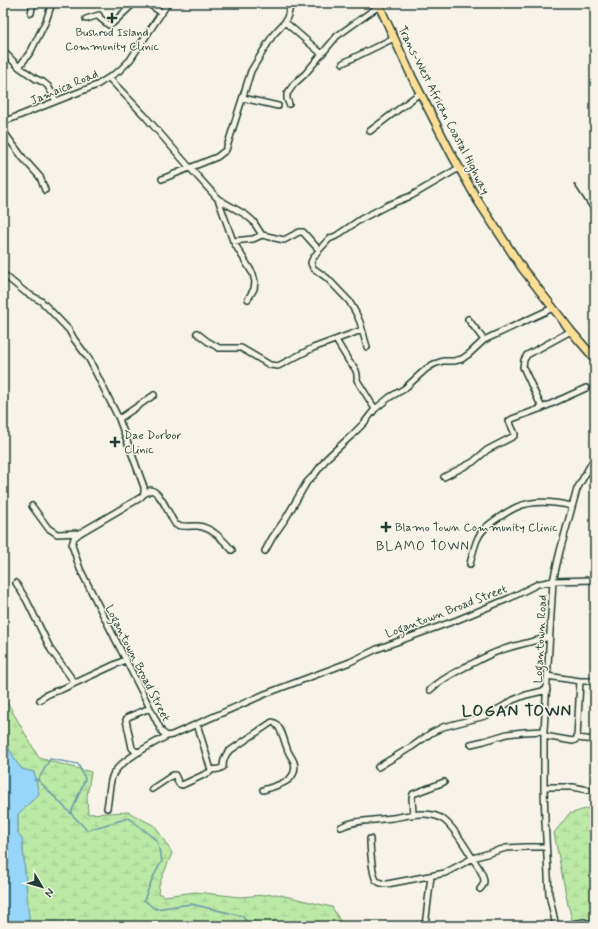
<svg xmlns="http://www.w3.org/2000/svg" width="598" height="929" viewBox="0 0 598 929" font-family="Mynerve,sans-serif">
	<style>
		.wetland { fill: url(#wetland-marsh); stroke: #6e936d }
		.water { fill: #97d6f8; stroke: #6799aa }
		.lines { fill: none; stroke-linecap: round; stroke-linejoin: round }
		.stream { stroke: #6799aa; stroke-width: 1.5 }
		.minor-casing { stroke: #1f3d34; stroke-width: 8 }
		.highway-casing { stroke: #1f3d34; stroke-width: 10 }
		.minor { stroke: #f7f3e8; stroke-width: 5 }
		.highway { stroke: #fcde96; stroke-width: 7 }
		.rail { stroke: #1f3d34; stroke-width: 1.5 }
		.poi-dot { fill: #1f3d34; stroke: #f7f3e8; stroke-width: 1.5 }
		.labels { text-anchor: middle; stroke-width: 3; stroke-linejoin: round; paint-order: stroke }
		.poi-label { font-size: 12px; fill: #1f3d34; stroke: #f7f3e8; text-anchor: start }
		.street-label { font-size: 12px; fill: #1f3d34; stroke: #f7f3e8 }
		.neighbourhood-label { font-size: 13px; letter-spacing: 1px; fill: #1f3d34; stroke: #f7f3e8 }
		.district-label { font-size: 16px; font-weight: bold; letter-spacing: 1px; fill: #1f3d34; stroke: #f7f3e8 }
	</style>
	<defs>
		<pattern id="wetland-marsh" width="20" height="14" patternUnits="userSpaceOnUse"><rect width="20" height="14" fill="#bce9a6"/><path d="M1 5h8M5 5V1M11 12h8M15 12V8" fill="none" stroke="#a1c990"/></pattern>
	</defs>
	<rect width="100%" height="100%" fill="#f7f3e8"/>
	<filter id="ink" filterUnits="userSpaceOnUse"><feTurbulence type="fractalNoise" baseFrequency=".025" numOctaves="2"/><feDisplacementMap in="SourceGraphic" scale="8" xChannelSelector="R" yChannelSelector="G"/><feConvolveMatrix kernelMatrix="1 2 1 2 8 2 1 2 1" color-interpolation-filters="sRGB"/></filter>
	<g filter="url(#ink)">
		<path class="wetland" d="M3,695L39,758L91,772L87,796L88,814L128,812L155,826L172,853L159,885L158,893L164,896L196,892L240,897L276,894L332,907L343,926H28L29,918L22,838L18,833V814L39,794L34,772L22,769L17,763L3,738Z
			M595,806V926H574L568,905L554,833L569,814Z"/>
		<path class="water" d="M3,738L17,763L22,769L34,772L39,794L18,814V833L22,838L29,918L28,926H3Z"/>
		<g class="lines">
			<path class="stream" d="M34,780H38L87,830L129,818L157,841L162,861L153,877L144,900L155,909L191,904L242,916L251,926
				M38,780L50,759L78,764L85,779L71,813"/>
			<g class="minor-casing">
				<path id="minor" d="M147,3L162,13
					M31,13L33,3
					M86,19L99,15L100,18L109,25L113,23L134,3
					M285,22L322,54
					M3,51L19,67L36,79L43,82L48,86L56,101
					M343,63L394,38
					M19,67L31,51L46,21L52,3
					M109,78L144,115L190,168L218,199L233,241L253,274L255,282L254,289L248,299
					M243,98L278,106
					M289,104L287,99V94L294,84L305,74L337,36L379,6
					M3,122L97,85L119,71L130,60L168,3
					M3,131L23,158L40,177L45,190
					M370,131L420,93
					M162,179L217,157L226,150L251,71L273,35L285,22L288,15L291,3
					M218,199L246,215L253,221L262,235
					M233,241L253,239L262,235L284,240L299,232H303L319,250
					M3,274L25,292L41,301L49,309L69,330L74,339L89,359L119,419L144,487V494L140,498L80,533L74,538L72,545L80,569L150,708L162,732L167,736L172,735L265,694L350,662L377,649L457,620L510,598L538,584L553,581L595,580
					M468,319L484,340
					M197,333L207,341L219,348H241L270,365L278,366L313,348L362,330
					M336,340L350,363C355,367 358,373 357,380L375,409
					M367,347L360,322L356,313L349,301L327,278L313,268L311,263L312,260L319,250L329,239L336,236L361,219L388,205L411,196L459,168
					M542,408L523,367L524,360L527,355L571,331
					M119,419L154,395
					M444,477L473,462L487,450L514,436L515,434L509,421L512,419L542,408L586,388
					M144,494L151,490C162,493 169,516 176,525C183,527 191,526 198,526C213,528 223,540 232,550
					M32,506L48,528L57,534L80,533
					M265,551L272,538L286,518L307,482L315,474L327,458L352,435L364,423L375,409L390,397L404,389L426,369L434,364L443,361H454L462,359L469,354L484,340L553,308
					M470,564C472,556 474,547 477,540C481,530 489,524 498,518C504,514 510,510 517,507C533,500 555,502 572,506
					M16,583L27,601L51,650L75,683
					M547,676L580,681H595
					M430,690C440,680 452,674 465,667C476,662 487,655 499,651C515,645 532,642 549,637
					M40,700C46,694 52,692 60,690L125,660
					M544,736L573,741L575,740L577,738L580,681
					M577,738L595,740
					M471,744L484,741L507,734L524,732L544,731
					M139,752L135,751L132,748L126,720L128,717L150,708
					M378,767L413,746L431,733L443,727L485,716L502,707L513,700L526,695L547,690
					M211,770L219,769L223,767C223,761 224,757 228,752L272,722L275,723C283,730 283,739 287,748C288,753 292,757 294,762C299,782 277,785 263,790
					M544,787H573L588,790
					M152,789L173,775H175L179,784L182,785L210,772L211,770L197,724
					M107,808C109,798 109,786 112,777C116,762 153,744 167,736
					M413,814L412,798L413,794L444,782
					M341,827C354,820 369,821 383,819C401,818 423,809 441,818C451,823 467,849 473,859C477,865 484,874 484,881C484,884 482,887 480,889
					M370,839C370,847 372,874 376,880C379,883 383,884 387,884L445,873L473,858L506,848L525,847H546
					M425,926L431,876
					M556,926L549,894L545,820L544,787V731L553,581L560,551L577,489L595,457
					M562,926L584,922L587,923L589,926"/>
			</g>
			<g class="highway-casing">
				<path id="highway" d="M378,3L412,77L452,155L478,201L522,268L571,331L595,359"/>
			</g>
			<use href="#minor" class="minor"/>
			<use href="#highway" class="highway"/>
			<path class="rail" d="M574,184L595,216"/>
		</g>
	</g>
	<g class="poi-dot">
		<path d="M110 12h4v4h4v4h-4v4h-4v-4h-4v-4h4z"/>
		<path d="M113 436h4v4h4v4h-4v4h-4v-4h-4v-4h4z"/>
		<path d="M384 521h4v4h4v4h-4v4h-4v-4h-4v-4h4z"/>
	</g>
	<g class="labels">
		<g class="poi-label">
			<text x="112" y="36" text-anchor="middle">Bushrod Island<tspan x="112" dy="14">Community Clinic</tspan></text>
			<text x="124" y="439">Dae Dorbor<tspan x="124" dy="14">Clinic</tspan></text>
			<text x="395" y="531">Blamo Town Community Clinic</text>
		</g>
		<g class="street-label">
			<text transform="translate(64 87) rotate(-23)" y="4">Jamaica Road</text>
			<text transform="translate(444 110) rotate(63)" y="4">Trans-West African Coastal Highway</text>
			<text transform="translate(446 611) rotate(-21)" y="4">Logantown Broad Street</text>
			<text transform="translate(540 639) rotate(-87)" y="4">Logantown Road</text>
			<text transform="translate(138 663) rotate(63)" y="4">Logantown Broad Street</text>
		</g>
		<g class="neighbourhood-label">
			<text x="423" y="550">BLAMO TOWN</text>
		</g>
		<g class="district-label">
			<text x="517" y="716">LOGAN TOWN</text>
		</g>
	</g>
	<rect width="598" height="929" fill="none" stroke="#f7f3e8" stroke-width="16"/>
	<rect x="8" y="8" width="582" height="913" fill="none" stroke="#1f3d34" stroke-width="1.5" filter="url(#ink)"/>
	<g transform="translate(42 887) rotate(128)" stroke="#f7f3e8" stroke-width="3" paint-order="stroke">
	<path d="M0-3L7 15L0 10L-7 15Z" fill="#1f3d34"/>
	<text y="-6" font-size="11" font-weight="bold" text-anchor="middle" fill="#1f3d34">N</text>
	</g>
</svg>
